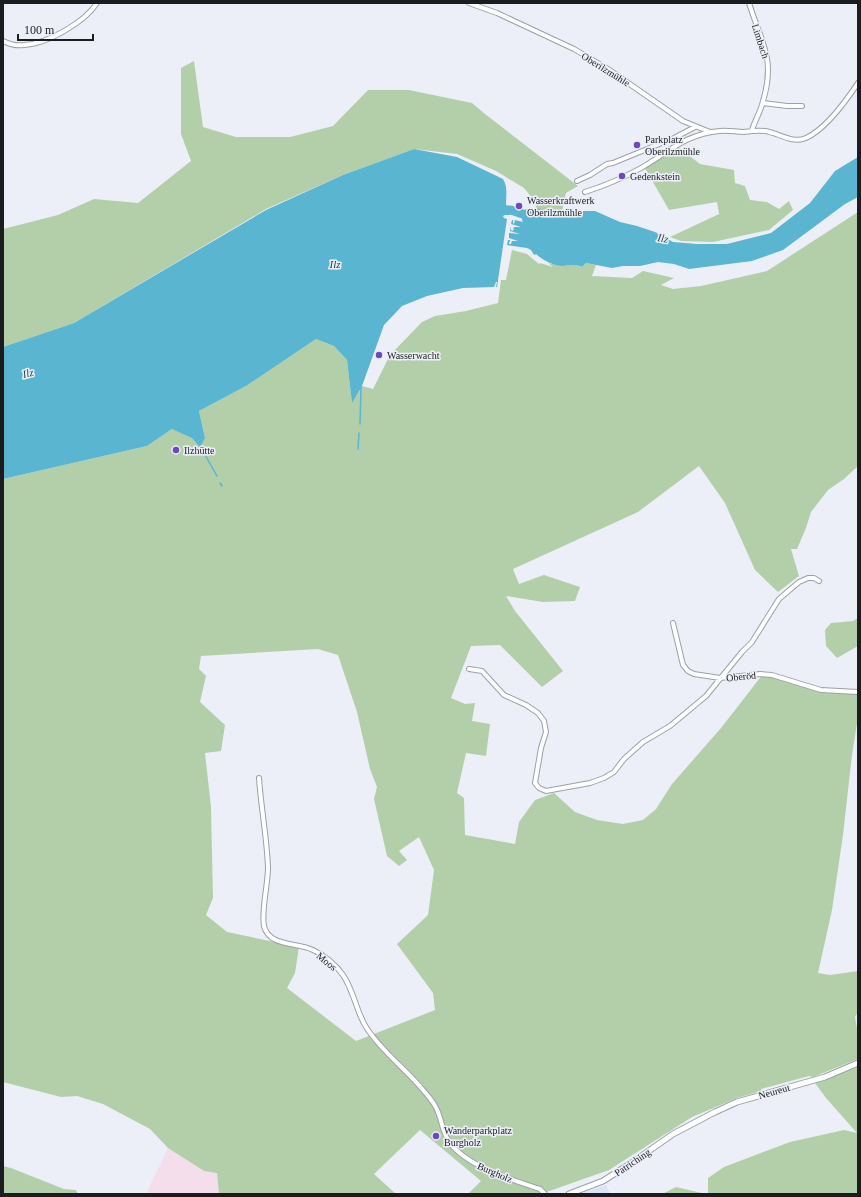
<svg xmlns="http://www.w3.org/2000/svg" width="861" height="1197" viewBox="0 0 861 1197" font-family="'Times New Roman',serif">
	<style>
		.commercial { fill: #f4deec }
		.built { fill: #dce3f2 }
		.green { fill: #b3cfaa; fill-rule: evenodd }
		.water { fill: #5ab5d1 }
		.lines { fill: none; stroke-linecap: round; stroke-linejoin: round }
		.stream { stroke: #5ab5d1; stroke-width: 1.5 }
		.river { stroke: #5ab5d1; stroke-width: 9 }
		.minor-casing { stroke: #9ca0a8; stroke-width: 6 }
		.tertiary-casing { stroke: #9ca0a8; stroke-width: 7 }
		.minor { stroke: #fff; stroke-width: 4 }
		.tertiary { stroke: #fff; stroke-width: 5 }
		.poi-dot { fill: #6f47bf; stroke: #eceff8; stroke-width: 1.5 }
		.labels { text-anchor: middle; stroke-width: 3; stroke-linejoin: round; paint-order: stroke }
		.street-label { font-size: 10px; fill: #1b1c1f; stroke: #eceff8 }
		.poi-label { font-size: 10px; fill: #1b1c1f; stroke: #eceff8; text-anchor: start }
		.water-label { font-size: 11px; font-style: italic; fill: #1b4451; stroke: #eceff8 }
	</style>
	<rect width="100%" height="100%" fill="#eceff8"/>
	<path class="commercial" d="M168,1148L204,1171L217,1172L219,1194H146Z"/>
	<path class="built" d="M606,1185L610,1194H580Z"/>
	<path class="green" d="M194,61L203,127L236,137H290L333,126L368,90H409L472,103L485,114L578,186L566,193L562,211L537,209L533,199L524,188L496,171L457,154L414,149L343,175L266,209L74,323L3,347V229L58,215L94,199L138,203L191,161L181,134V68Z
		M677,146L700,164L734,170L735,183L745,186L750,200L767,202L779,209L789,201L793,210L769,230L713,242L681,241L670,237L719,214L717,202L669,210L645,168Z
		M858,212V466L844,479L828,490L811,512L806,528L797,549H791L799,576L778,592L755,570L725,503L699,466L638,512L513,569L519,584L544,575L580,587L575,601L543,602L506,596L515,611L563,671L542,687L500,645L471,646L451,698L465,704L475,703L472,721L490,724L486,756L466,753L457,793L464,798L465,835L515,844L519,822L535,800L554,793L575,812L597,820L623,824L643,820L656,809L672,784L721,728L763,674L808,686L858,693V717L852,755L843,835L832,910L818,973L830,975L858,971V1012L855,1017L858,1035V1059L813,1077L809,1076L761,1089V1091L737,1098L692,1117L609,1170L541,1194H468L481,1181L420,1130L374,1174L396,1194H219L217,1173L204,1171L168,1148L150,1129L103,1104L77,1096L61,1097L3,1082V479L147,446L172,429L205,438L199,411L246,386L316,339L334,346L347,360L352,402L362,386L373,389L390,355L422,322L435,316L466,311L498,303L501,280H506L512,250L527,254L539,264L540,263L553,267L548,263L562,266L576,265L582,267L586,263L596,265L592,276L632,278L643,271L674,278L661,285L673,289L701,286L767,271ZM318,649L338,655L357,712L370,769L377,787L374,799L387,856L399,866L407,860L399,851L419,837L434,870L428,915L397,944L433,993L435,1010L356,1041L287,988L295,973L299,947L227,932L206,915L213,898L211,807L205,753L221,751L225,725L200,702L206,676L199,669L201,656Z
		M858,618V646L837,658L826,646L825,630L831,623L853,621Z
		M858,1065V1194H708V1178L724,1167L790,1142L844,1130L857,1133L826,1098L815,1083Z
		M3,1166L11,1168L64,1189L76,1190L78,1194H3Z
		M676,1187L706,1194H662Z"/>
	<path class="water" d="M414,149L457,157L503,179C508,187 506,196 506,205L512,208L510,215H505L503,216L504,218L507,219L497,287H496L497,282H496L494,287L463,288L427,296L402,306L384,325L362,386L352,403L347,360L334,346L316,339L246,386L199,411L205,438L200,447L192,438L172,429L147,446L3,479V347L74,323L266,210L343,175Z
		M858,157V197L845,204L783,250L752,261L689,269L674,264L658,262L640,266H623L612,268L586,263L582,267C575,264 570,266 562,266C552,265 544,261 536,254L534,255L531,250L527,248L507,245L508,240H510L509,244H511L512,241H518L509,238V233L520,234L510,231L511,226V230L513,231L514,227H521L511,224L512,220H513V223L514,224L515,220L523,222L522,220L524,210L531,208L562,211H595L620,222L637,226L655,232L673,242L697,244H727L771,233L810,203L835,171Z"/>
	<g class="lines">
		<path class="stream" d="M360,424L361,386
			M200,446L217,476
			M358,449L359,433
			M220,483L222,486"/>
		<path class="river" d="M501,211L502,210H511L534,218"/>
		<g class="minor-casing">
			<path id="minor" d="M469,3L497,13L574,49L608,69L683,121L710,132
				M749,3C761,42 776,58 763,101C761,111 755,120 752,130
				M3,41C9,44 18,46 24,45C47,44 85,22 97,3
				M763,103L787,106H802
				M577,181L590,175L607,164L613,163L674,138L695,127
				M585,192C604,186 623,178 641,168C669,152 685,134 720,131C728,130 736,132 744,132C751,131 757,130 765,131C779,133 792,144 806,138C826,129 846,101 858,83
				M673,623L683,665L688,671L694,674L720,678L760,674L772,675L821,690L858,692
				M469,669L482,671L504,695L526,705L538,713L544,721L546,732L541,748L535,783L539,788L546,791L590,783L604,778L614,772L624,759L643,742L670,726L706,696L742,652L752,642L779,599L799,582L808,578H814L819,581
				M259,778C261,808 267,838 268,868C268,884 261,912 264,926C269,947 297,942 313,950C324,955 336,965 343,975C354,991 356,1011 366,1027C381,1051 405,1068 423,1090C429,1097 435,1103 438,1112C442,1122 443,1134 450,1143C468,1167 513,1180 540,1189L545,1194"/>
		</g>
		<g class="tertiary-casing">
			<path id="tertiary" d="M569,1194L603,1181L633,1162L673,1134L715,1112L737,1102L825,1077L858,1063"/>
		</g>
		<use href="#minor" class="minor"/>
		<use href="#tertiary" class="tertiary"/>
	</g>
	<g class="poi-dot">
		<circle cx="637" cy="145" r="4"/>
		<circle cx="622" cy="176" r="4"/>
		<circle cx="519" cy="206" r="4"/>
		<circle cx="379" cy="355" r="4"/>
		<circle cx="176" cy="450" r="4"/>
		<circle cx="436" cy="1136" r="4"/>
	</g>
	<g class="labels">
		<g class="street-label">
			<text transform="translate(761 41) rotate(72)" y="4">Limbach</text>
			<text transform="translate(606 69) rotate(32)" y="4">Oberilzmühle</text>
			<text transform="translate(741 676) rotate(-6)" y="4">Oberöd</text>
			<text transform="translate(327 961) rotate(39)" y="4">Moos</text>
			<text transform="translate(774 1091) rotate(-16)" y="4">Neureut</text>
			<text transform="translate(632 1162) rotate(-34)" y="4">Patriching</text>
			<text transform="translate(495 1172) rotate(23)" y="4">Burgholz</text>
		</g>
		<g class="poi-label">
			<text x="645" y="143">Parkplatz<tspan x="645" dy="12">Oberilzmühle</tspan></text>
			<text x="630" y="180">Gedenkstein</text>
			<text x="527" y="204">Wasserkraftwerk<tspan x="527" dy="12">Oberilzmühle</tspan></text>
			<text x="387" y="359">Wasserwacht</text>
			<text x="184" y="454">Ilzhütte</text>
			<text x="444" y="1134">Wanderparkplatz<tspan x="444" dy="12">Burgholz</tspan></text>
		</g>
		<g class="water-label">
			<text transform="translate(663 238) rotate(9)" y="4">Ilz</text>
			<text x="335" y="268">Ilz</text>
			<text transform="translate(28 373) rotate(-13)" y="4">Ilz</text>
		</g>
	</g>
	<rect width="861" height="1197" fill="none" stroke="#1b1c1f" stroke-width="8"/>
	<path d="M18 34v6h75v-6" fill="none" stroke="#1b1c1f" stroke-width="2"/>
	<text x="24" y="34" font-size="12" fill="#1b1c1f" stroke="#eceff8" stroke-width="3" paint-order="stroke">100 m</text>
</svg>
